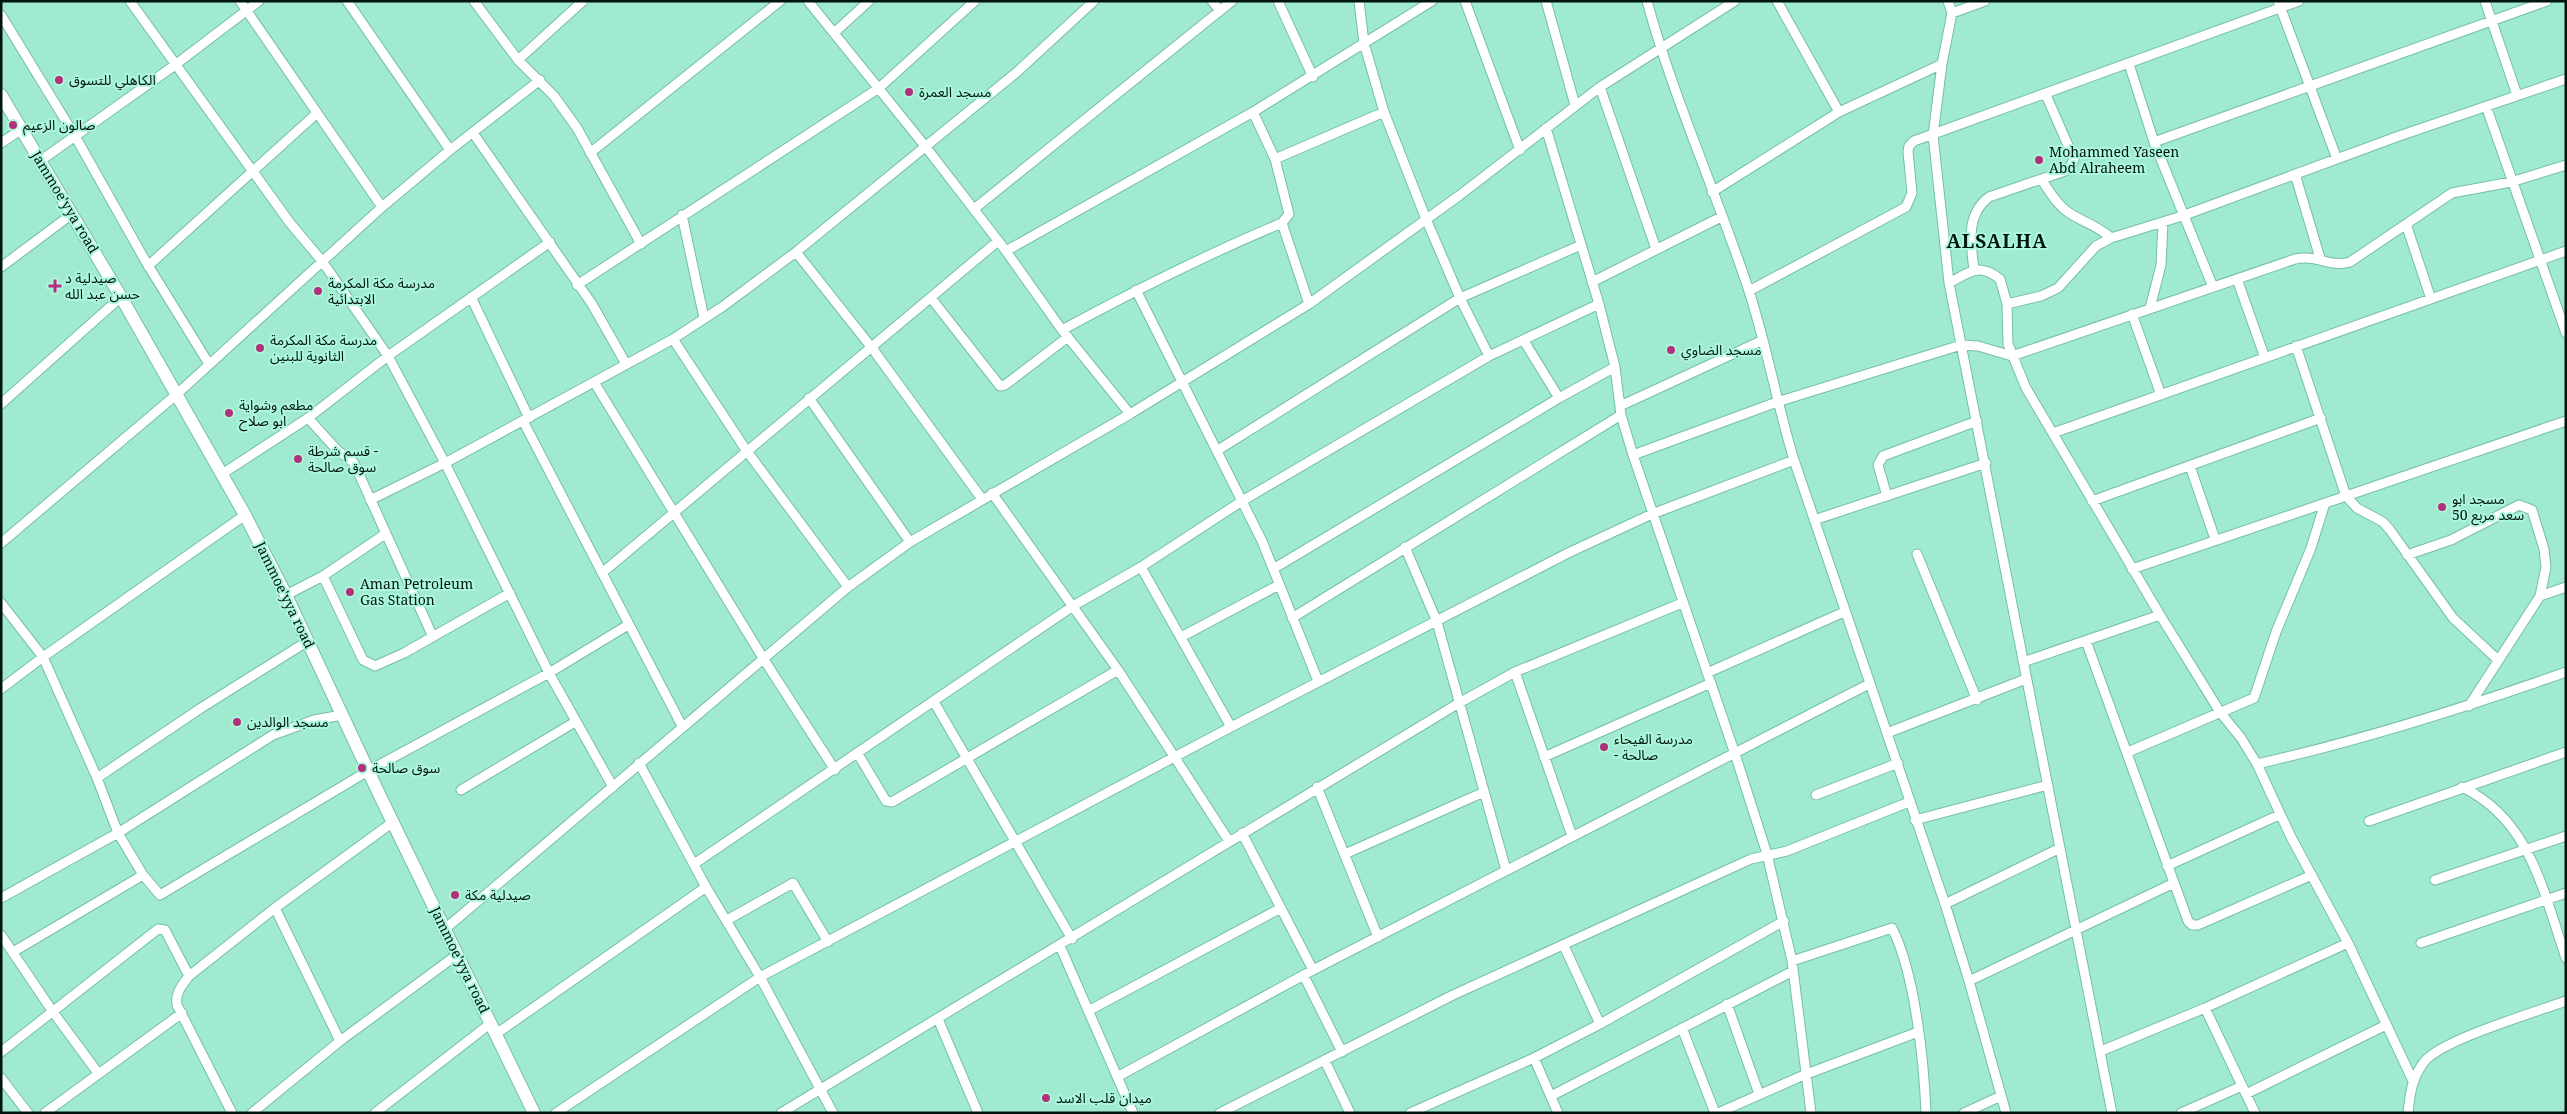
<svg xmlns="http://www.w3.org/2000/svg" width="2567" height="1114" viewBox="0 0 2567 1114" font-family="'Noto Serif','Noto Sans Arabic',serif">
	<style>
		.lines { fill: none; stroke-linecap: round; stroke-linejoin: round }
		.minor-casing { stroke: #76bfa5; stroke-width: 11 }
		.secondary-casing { stroke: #76bfa5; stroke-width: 14 }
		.minor { stroke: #fff; stroke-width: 9 }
		.secondary { stroke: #fff; stroke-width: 12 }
		.poi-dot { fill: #b1307b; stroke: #adf8dc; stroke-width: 2 }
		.labels { text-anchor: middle; stroke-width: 4; stroke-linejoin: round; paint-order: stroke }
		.poi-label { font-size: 14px; fill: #00160d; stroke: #adf8dc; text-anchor: start }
		.street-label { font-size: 14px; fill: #00160d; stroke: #adf8dc }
		.district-label { font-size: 19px; font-weight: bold; letter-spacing: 1px; fill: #00160d; stroke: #adf8dc }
	</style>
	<rect width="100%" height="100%" fill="#a0eacf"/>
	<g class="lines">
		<g class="minor-casing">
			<path id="minor" d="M130,1L290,223L322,261L388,356L445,463L549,673L613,787
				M240,1L382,207
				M347,1L450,150
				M474,1L518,60L554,96L577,128L641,244
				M808,1L925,146L1006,251L1062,330L1130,414
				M1212,1L1220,11
				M1278,1L1313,77
				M1359,1L1364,43L1384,112L1426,219L1460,298L1489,356
				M1465,1L1520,150
				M1546,1L1575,105
				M1647,1C1674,100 1717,194 1749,291C1767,347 1777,404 1794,460L1945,904L1969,981L2006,1113
				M1777,1L1839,112
				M1948,1L1952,13L1942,64L1933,135L1949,283L2112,1113
				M2278,1L2337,159
				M2485,1L2517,95
				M1952,13L1985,1
				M1,15L75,136L146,262L209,364
				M834,33L869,1
				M518,60L583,1
				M2129,64L2154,142L2213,287
				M1600,87L1656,249
				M2486,106L2566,333
				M1253,112L1275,159L1289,214L1282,223L1309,304
				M1546,128L1599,304L1615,367L1621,415L1633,455L1735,754L1767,854L1792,961L1811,1113
				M473,133L592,304L626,364
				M2154,142L2547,1
				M1,143L22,129
				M590,153L780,1
				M1275,159L1384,112
				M40,161L175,65L259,1
				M2295,174L2320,258
				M2041,179C2049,190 2056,204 2068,212C2082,222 2097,225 2111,238
				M1712,192L1839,112L1942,64
				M974,209L1232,1
				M682,215L704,318
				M2406,224L2431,299
				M1006,251L1253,112L1432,1
				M796,252L872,348L982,499
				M148,266L316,114
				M1,267L72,214
				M1974,270C1971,244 1965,215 1989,197L2065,171L2071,166L2074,159L2046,95
				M2237,279L2265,358
				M1592,282L1721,217
				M1949,283C1970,272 1979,262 2000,279L2007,304L2008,344L2026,388L2160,615L2220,712L2241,738L2257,764L2291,837L2348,943L2413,1081
				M577,285L879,88L975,1
				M1136,290L1262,541L1318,681
				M1749,291L1906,207L1912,193L1908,152L1909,146L1914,141L2299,1
				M471,297L529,418
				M931,298L1000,386L1005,385L1068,337
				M2007,304L2041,296L2058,288L2096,246L2111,238L2182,216L2399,136L2566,79
				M2150,308L2161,265L2163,222
				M2132,314L2161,395
				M1062,330C1134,291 1207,254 1282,223
				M673,339L746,450L848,587
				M1524,341L1559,398
				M2296,346L2346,496L2357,508L2383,522L2390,530L2453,618L2498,660
				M594,382L763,658L835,770
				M809,398L910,542
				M1,404L121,297
				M1620,406L1763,340
				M308,418L337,450L354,463L433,637
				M523,421L682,726
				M2053,433L2566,251
				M1218,450L1460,298L1581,245
				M1633,455L1777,402L1961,345L1978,346L2012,356L2295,259C2317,254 2330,268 2350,262L2452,193L2511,182L2566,165
				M2190,466L2215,539
				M222,474L308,418L388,356L550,242
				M992,493L1118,670L1229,841
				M1887,496L1878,465L1883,456L1977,421
				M370,500L445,463L673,339L722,307L796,252L1017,72L1094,1
				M2092,501L2321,418
				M1814,520L1986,463
				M1,543L177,394L382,207L450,150L540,80
				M1405,547L1437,622L1506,870
				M1917,554L1977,700
				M2407,555L2451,540L2519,505L2532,510L2544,549L2546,567L2540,596L2469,706
				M1141,567L1231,727
				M1273,569L1559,398L1615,367
				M2132,569L2566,421
				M602,573L998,241
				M323,576L363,660L375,666L404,653L510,593
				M286,595L323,576L385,534
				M2540,596L2566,587
				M1,603L43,657L97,778L118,833L143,875L160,895L368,771L549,673L628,625
				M1292,618L1621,415
				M1181,637L1279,585
				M2086,641L2188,921L2192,925H2198L2312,875
				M2023,662L2160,615
				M1515,672L1572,836
				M1707,673L1844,612
				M1,689L43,657L245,515
				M934,702L1072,939
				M1887,733L2026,679
				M2128,752L2254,698L2276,632L2311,548L2325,503
				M858,754L886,801L892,802L1118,670
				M1544,757L1711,683
				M639,763L706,887L760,977L833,1113
				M2257,764C2363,740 2464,708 2566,672
				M97,778L201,708L308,641
				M1317,787L1378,937
				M2462,787C2531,820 2543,892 2566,958
				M461,790L575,722
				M1816,795L1898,763
				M1915,820L2048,785
				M2369,821L2566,752
				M1242,833L1313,970
				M1345,854L1484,792
				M694,864L1073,606L1141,567L1242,501L1489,356L1599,304
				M2167,866L2279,815
				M2435,880L2566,836
				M1,898L118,833L273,735L314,720L342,715
				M1945,904L2060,848
				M275,908L340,1041
				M727,920L793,883L828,942
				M445,929L848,587L910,542L1130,414L1309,304L1460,195L1600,87L1735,1
				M1,935L53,1012L98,1073
				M2421,943L2566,893
				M1060,946L1133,1113
				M1564,946L1600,1024
				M13,952L143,875
				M1792,961L1892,928C1915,973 1924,1062 1926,1113
				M1304,976L1342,1052
				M1969,981L2174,883
				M1727,1004L1759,1094
				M2205,1008L2255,1113
				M1088,1011L1281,908
				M938,1019L978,1113
				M1682,1028L1715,1113
				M496,1034L706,887
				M2101,1051L2205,1008L2348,943
				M1,1052L158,929L165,930L189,976
				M1534,1058L1558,1113
				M1325,1061L1350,1113
				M1117,1077L1313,970L1869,684
				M1,1078L28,1113
				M2246,1094L2386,1025
				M1551,1096L1793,971
				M45,1113L182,1013
				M232,1113L177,1005C175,993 182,985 189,976L275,908L393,822
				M252,1113L340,1041L458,954
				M375,1113L491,1023
				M556,1113L760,977L1231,727L1568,553L1652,514L1794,460
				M781,1113L1459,703L1515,672L1682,603
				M1220,1113L1453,995L1751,859L1787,851L1909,802
				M1410,1113L1534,1058L1600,1024L1784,921
				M1718,1113L1804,1075L1918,1032
				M1964,1113L2001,1096
				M2181,1113L2242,1086
				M2408,1113C2410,1093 2412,1078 2424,1062C2441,1040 2536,1012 2566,1001"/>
		</g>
		<g class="secondary-casing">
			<path id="secondary" d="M1,95L121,297L245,515L286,595L380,796L534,1113"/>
		</g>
		<use href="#minor" class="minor"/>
		<use href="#secondary" class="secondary"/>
	</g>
	<g class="poi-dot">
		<circle cx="59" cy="80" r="5"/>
		<circle cx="909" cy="92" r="5"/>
		<circle cx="13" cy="125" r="5"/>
		<circle cx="2039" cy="160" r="5"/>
		<path d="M52.5 278.5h5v5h5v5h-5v5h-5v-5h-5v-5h5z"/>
		<circle cx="318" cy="291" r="5"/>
		<circle cx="260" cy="348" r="5"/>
		<circle cx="1671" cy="350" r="5"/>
		<circle cx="229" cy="413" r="5"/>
		<circle cx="298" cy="459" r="5"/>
		<circle cx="2442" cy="507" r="5"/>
		<circle cx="350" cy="592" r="5"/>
		<circle cx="237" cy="722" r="5"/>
		<circle cx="1604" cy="747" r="5"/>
		<circle cx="362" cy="768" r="5"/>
		<circle cx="455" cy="895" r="5"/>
		<circle cx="1046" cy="1098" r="5"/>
	</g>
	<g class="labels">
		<g class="poi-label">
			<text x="69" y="85">الكاهلي للتسوق</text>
			<text x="919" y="97">مسجد العمرة</text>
			<text x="23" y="130">صالون الزعيم</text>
			<text x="2049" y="157">Mohammed Yaseen<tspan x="2049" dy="16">Abd Alraheem</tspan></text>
			<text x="65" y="283">صيدلية د<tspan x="65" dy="16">حسن عبد الله</tspan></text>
			<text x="328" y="288">مدرسة مكة المكرمة<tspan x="328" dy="16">الابتدائية</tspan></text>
			<text x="270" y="345">مدرسة مكة المكرمة<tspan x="270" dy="16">الثانوية للبنين</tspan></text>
			<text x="1681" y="355">مسجد الضاوي</text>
			<text x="239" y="410">مطعم وشواية<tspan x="239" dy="16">ابو صلاح</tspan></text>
			<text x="308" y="456">قسم شرطة -<tspan x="308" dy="16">سوق صالحة</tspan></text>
			<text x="2452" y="504">مسجد ابو<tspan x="2452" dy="16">سعد مربع 50</tspan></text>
			<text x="360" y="589">Aman Petroleum<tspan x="360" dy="16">Gas Station</tspan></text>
			<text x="247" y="727">مسجد الوالدين</text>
			<text x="1614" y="744">مدرسة الفيحاء<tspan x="1614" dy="16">- صالحة</tspan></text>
			<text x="372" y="773">سوق صالحة</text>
			<text x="465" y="900">صيدلية مكة</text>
			<text x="1056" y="1103">ميدان قلب الاسد</text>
		</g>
		<g class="street-label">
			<text transform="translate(65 202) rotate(59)" y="5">Jammoe'yya road</text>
			<text transform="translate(285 595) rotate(64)" y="5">Jammoe'yya road</text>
			<text transform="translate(460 960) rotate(64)" y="5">Jammoe'yya road</text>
		</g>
		<g class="district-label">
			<text x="1997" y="248">ALSALHA</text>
		</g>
	</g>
	<rect width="2567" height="1114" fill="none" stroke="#00160d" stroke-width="5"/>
</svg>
